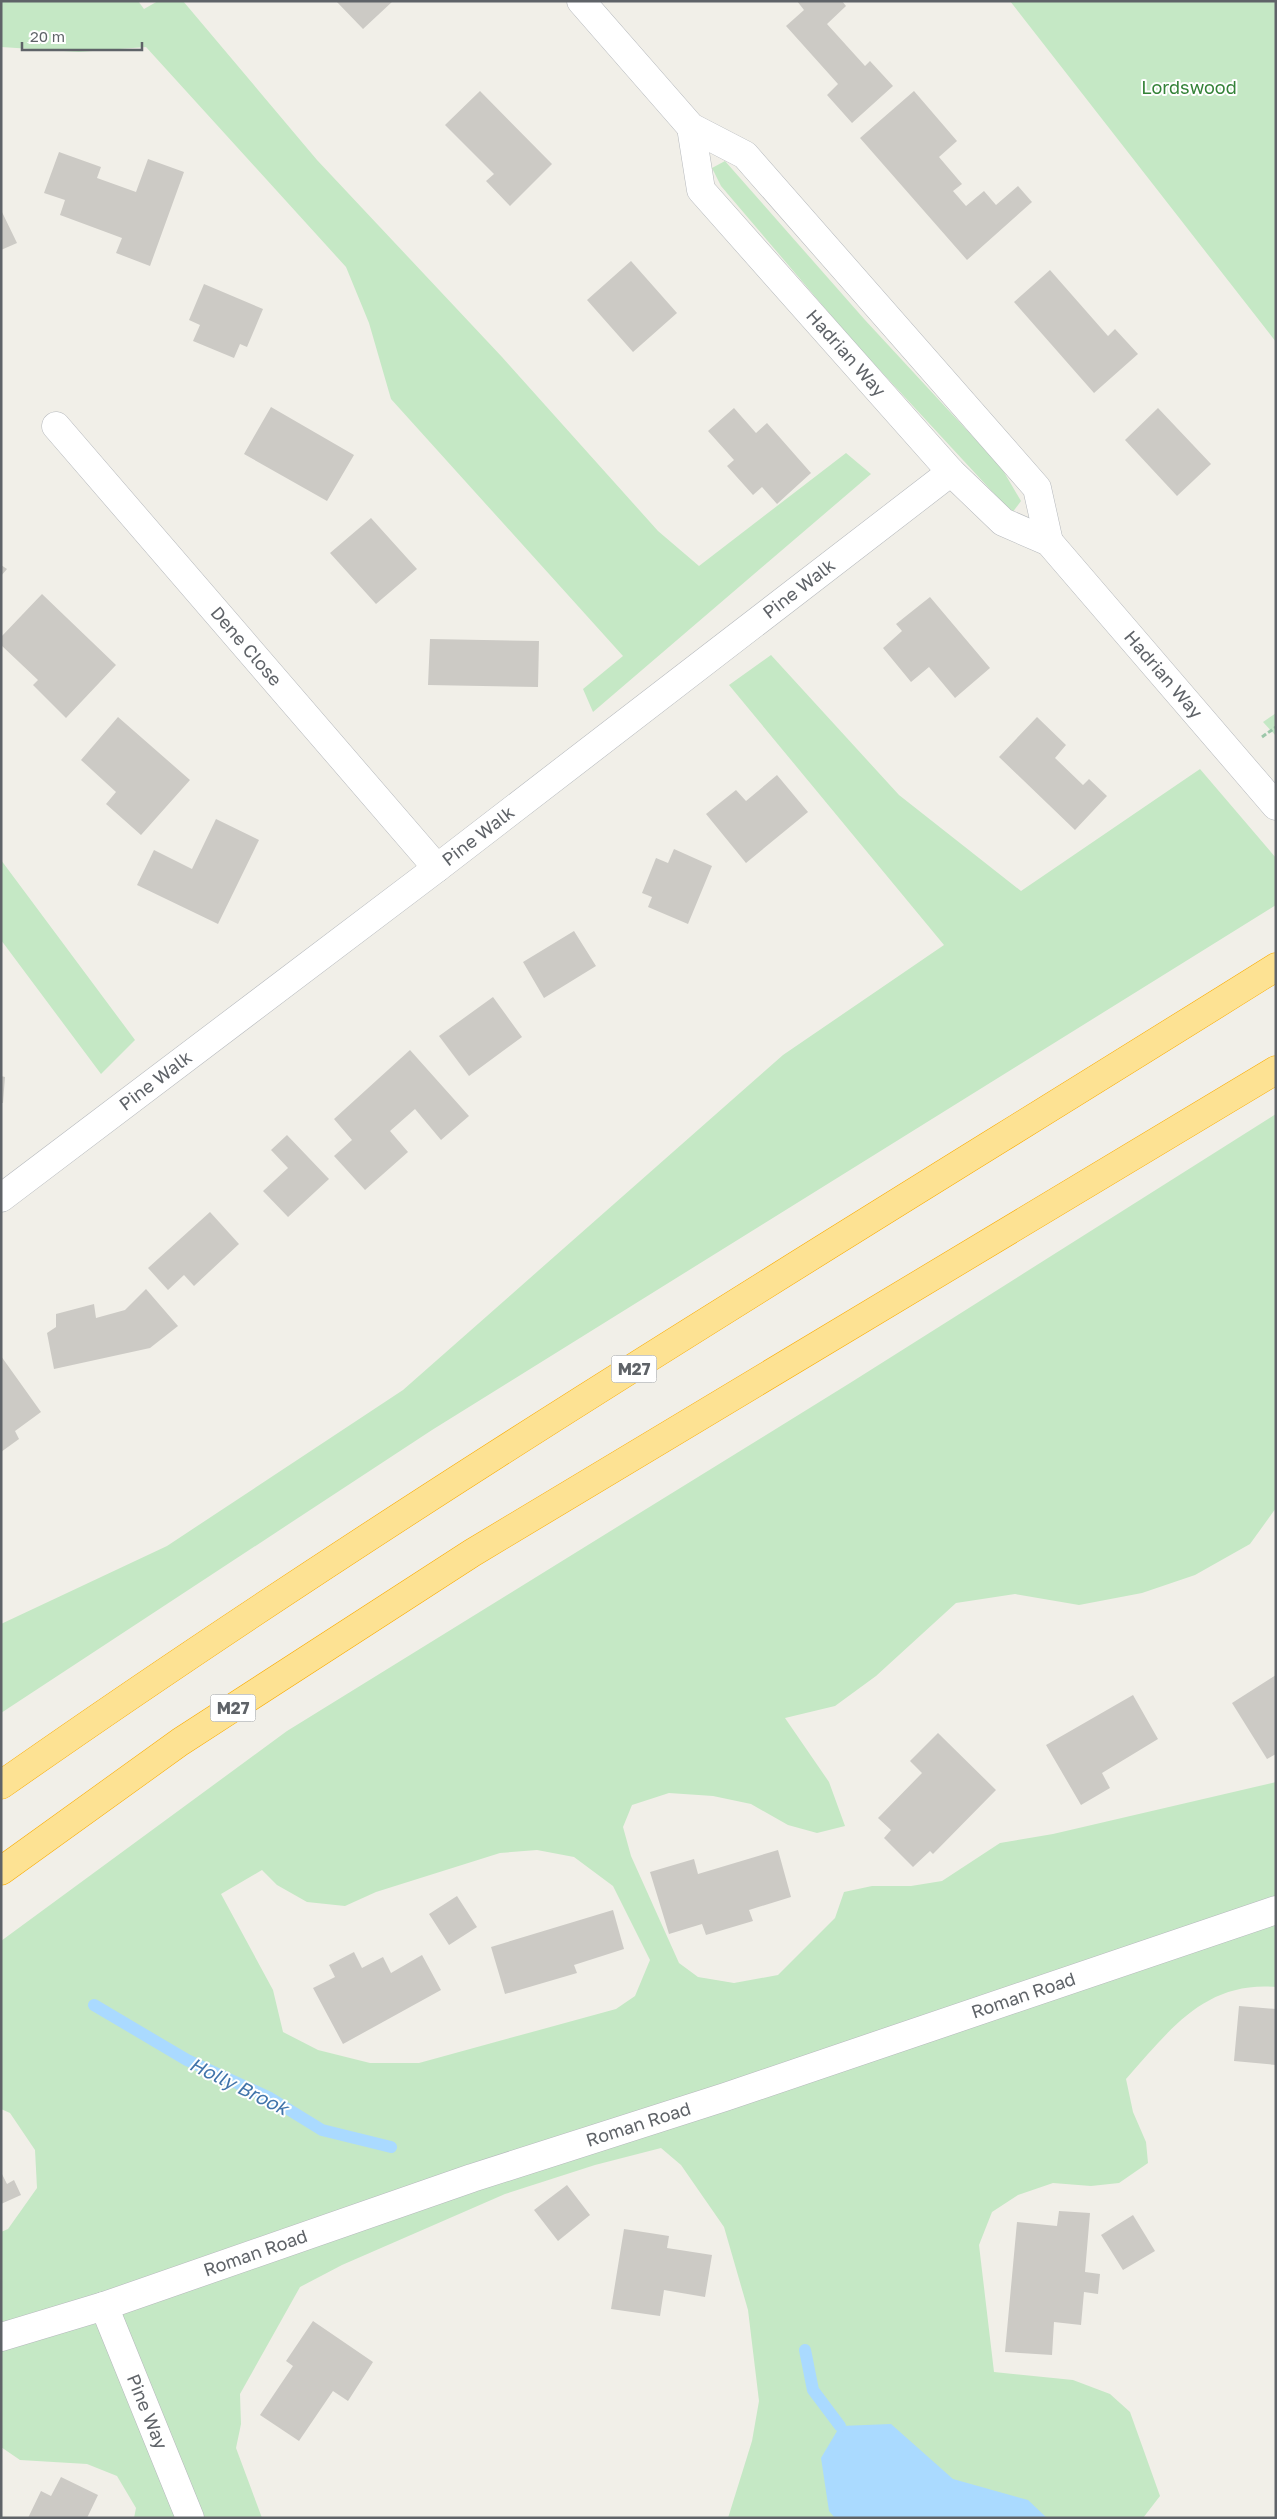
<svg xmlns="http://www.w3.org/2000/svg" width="1277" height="2519" viewBox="0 0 1277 2519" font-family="'Golos Text',sans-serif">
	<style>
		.green { fill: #c5e8c5; fill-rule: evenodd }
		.water { fill: #aadaff }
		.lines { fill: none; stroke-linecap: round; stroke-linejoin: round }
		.stream { stroke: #aadaff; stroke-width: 12 }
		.building { fill: #cccac5 }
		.minor-casing { stroke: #b5b8bc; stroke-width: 29 }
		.motorway-casing { stroke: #f9ab00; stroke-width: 29 }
		.path { stroke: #9cc7a9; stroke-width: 3; stroke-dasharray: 5 2.5; stroke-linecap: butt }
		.minor { stroke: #fff; stroke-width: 28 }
		.motorway { stroke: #fde293; stroke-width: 28 }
		.labels { text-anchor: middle; stroke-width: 4; stroke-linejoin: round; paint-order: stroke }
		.shield { fill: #fff; stroke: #8f9295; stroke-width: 1 }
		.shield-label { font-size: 16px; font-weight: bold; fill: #5f6368 }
		.park-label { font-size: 18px; fill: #348238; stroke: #fff }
		.street-label { font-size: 18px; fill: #5f6368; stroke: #fff }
		.water-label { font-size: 19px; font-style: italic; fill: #4174aa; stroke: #fff }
	</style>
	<rect width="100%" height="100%" fill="#f1efe8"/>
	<path class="green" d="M1,1H138L144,9L158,1H183L317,160L502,357L658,531L699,566L846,453L871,474L593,712L583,689L623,656L391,399L369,323L346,267L146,47L79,52L1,47Z
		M1010,1H1276V342Z
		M725,161L865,320L1001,467L1021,501L1012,513L852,340L721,186L712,168Z
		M771,655L899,795L1021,891L1200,769L1276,858V905L432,1430L1,1713V1624L167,1546L403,1390L783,1055L944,945L729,685Z
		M1276,713V736L1263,722Z
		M1,860L135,1040L101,1074L1,940Z
		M1276,1114V1508L1250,1544L1195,1575L1142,1593L1079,1605L1015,1594L956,1603L876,1676L835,1706L785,1718L829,1782L845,1826L817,1833L788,1825L751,1804L713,1796L669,1793L632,1805L623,1827L631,1856L679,1963L698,1977L734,1983L778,1975L835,1918L844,1892L872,1886H911L942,1881L1000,1843L1053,1834L1276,1782V1987C1204,1981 1169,2031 1126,2079L1133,2112L1146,2142L1148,2163L1119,2183L1091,2186L1053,2183L1018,2195L992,2212L979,2245L994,2372L1073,2380L1110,2394L1130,2412L1160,2496L1143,2518H728L752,2441L759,2401L748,2310L724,2227L681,2165L661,2148L595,2165L505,2194L342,2265L300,2287L240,2394L241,2424L236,2448L262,2518H134L136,2508L117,2476L87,2464L20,2460L1,2447V2232L8,2229L37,2188L35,2150L10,2113L1,2109V1941L287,1731L850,1383ZM537,1850L574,1857L613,1886L650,1960L635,1996L616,2009L419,2063H370L318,2050L283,2032L273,1990L221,1894L262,1870L277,1885L307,1902L345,1906L376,1892L500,1853Z"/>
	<path class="water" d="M891,2424L953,2479L1028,2500L1047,2518H835L829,2511L821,2458L840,2426Z"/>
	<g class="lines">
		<path class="stream" d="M94,2005L187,2060L270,2098L322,2130L391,2147
			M805,2350L813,2390L840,2426"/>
	</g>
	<path class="building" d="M336,1H393L363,29Z
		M797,1H842L846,6L827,24L865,66L870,61L893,86L852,123L827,95L838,84L786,26L804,10Z
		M480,91L552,164L510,206L486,181L494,174L445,125Z
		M914,91L957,141L939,157L962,184L953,191L966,206L984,191L996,205L1018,186L1032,202L967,260L860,138Z
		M59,152L101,167L97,178L136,192L148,159L184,172L150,266L116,253L122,238L60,215L65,200L44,193Z
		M1,210L17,243L1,250Z
		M631,261L677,313L633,352L587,300Z
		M1050,270L1108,336L1115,329L1138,354L1094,393L1014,302Z
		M204,284L263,309L247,347L240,344L234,358L193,341L200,325L189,320Z
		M271,407L354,455L327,501L244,454Z
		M734,408L756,433L767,423L811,473L777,504L762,487L753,495L727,466L734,460L708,431Z
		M1158,408L1211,464L1177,496L1125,440Z
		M371,518L417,569L376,604L330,553Z
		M1,565L7,569L1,576Z
		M42,594L116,665L66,718L33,685L38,680L1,645V637Z
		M930,597L990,668L955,698L929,667L911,682L883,648L902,631L896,624Z
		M430,639L539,641L538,687L428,685Z
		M118,717L190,780L141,835L106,804L116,792L81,760Z
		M1037,717L1066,745L1055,758L1083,785L1089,779L1107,796L1075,830L999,757Z
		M777,775L808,812L746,863L706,814L736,790L746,801Z
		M216,819L259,840L218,924L137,885L154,850L192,869Z
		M674,849L712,866L688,924L648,907L652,897L642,893L656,858L668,863Z
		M574,931L596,966L544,998L523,962Z
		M493,997L522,1037L469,1076L439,1036Z
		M410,1050L469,1116L441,1140L415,1109L390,1131L408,1152L365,1190L334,1156L352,1140L334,1119Z
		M1,1076L5,1077L3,1103H1Z
		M287,1135L329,1179L288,1217L263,1191L288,1168L271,1150Z
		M210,1212L239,1244L194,1286L184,1275L168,1290L148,1268Z
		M146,1289L178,1326L150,1348L54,1369L47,1333L56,1327V1314L94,1304L96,1318L125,1310Z
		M1,1356L41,1412L15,1431L19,1439L1,1452Z
		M1276,1675V1754L1267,1759L1232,1703Z
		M1133,1695L1158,1739L1102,1773L1110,1788L1081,1805L1046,1745Z
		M938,1733L996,1790L933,1854L930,1851L913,1867L884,1838L891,1830L878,1818L922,1773L910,1761Z
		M778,1850L791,1897L749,1910L753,1921L706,1935L702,1924L669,1934L650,1872L694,1859L698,1874Z
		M457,1896L477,1927L449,1945L429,1914Z
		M613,1910L624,1949L574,1965L577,1973L505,1994L491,1947Z
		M354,1952L362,1968L383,1957L391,1973L422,1955L441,1990L343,2044L313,1988L335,1977L329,1965Z
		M1239,2006L1276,2009V2065L1234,2061Z
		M1,2172L7,2184L14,2180L21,2195L1,2204Z
		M567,2185L590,2215L558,2241L534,2210Z
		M1059,2211L1090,2213L1085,2272L1100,2274L1098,2294L1084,2292L1081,2325L1054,2322L1052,2355L1005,2352L1017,2222L1057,2226Z
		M1133,2215L1155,2251L1123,2270L1101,2235Z
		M624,2229L669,2236L667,2248L712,2255L705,2297L664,2290L660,2316L611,2309Z
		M313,2321L373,2362L348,2401L333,2391L299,2441L260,2415L293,2366L286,2361Z
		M61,2477L98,2495L87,2518H28L41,2491L51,2496Z"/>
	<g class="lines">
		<g class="minor-casing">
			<g id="minor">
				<path d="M581,1L691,127L745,155L1037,488L1049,542"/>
				<path id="s1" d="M691,127L701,190L951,472L1003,522L1049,542L1276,806"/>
				<path id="s2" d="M56,426L437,868"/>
				<path id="s3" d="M1,1198L437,868L951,472"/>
				<path id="s4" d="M104,2306L190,2518"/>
				<path id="s5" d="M1,2337L104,2306L472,2178L725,2097L1276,1910"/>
			</g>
		</g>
		<g class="motorway-casing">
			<path id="motorway" d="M1,1785C414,1495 848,1235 1276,967
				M1,1871L180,1742L472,1553L1276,1070"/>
		</g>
		<path class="path" d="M1262,737L1276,727"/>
		<use href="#minor" class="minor"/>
		<use href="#motorway" class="motorway"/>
	</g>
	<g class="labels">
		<g class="shield">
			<rect x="611.5" y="1355.5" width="45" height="27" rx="4"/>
			<rect x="210.5" y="1694.5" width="45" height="27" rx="4"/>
		</g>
		<g class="shield-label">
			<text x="634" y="1375">M27</text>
			<text x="233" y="1714">M27</text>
		</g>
		<g class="park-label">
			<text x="1189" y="94">Lordswood</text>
		</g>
		<g class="street-label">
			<text dy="6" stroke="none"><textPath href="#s1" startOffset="282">Hadrian Way</textPath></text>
			<text dy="6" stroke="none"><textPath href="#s3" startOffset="1004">Pine Walk</textPath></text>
			<text dy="6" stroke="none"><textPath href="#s2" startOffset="291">Dene Close</textPath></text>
			<text dy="6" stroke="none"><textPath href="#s1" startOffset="738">Hadrian Way</textPath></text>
			<text dy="6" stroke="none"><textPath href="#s3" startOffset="599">Pine Walk</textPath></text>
			<text dy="6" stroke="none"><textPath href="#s3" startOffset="194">Pine Walk</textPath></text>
			<text dy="6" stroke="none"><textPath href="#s5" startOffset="1078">Roman Road</textPath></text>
			<text dy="6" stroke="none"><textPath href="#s5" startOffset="672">Roman Road</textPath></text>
			<text dy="6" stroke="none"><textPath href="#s5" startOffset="268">Roman Road</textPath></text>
			<text dy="6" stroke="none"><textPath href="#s4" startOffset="114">Pine Way</textPath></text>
		</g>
		<g class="water-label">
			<text transform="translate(239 2086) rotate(26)" y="7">Holly Brook</text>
		</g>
	</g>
	<rect width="1277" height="2519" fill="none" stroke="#5f6368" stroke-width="5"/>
	<path d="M22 42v8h120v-8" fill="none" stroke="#5f6368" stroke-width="2.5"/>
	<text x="30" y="42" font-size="15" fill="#5f6368" stroke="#ffffff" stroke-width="4" paint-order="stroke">20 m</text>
</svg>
